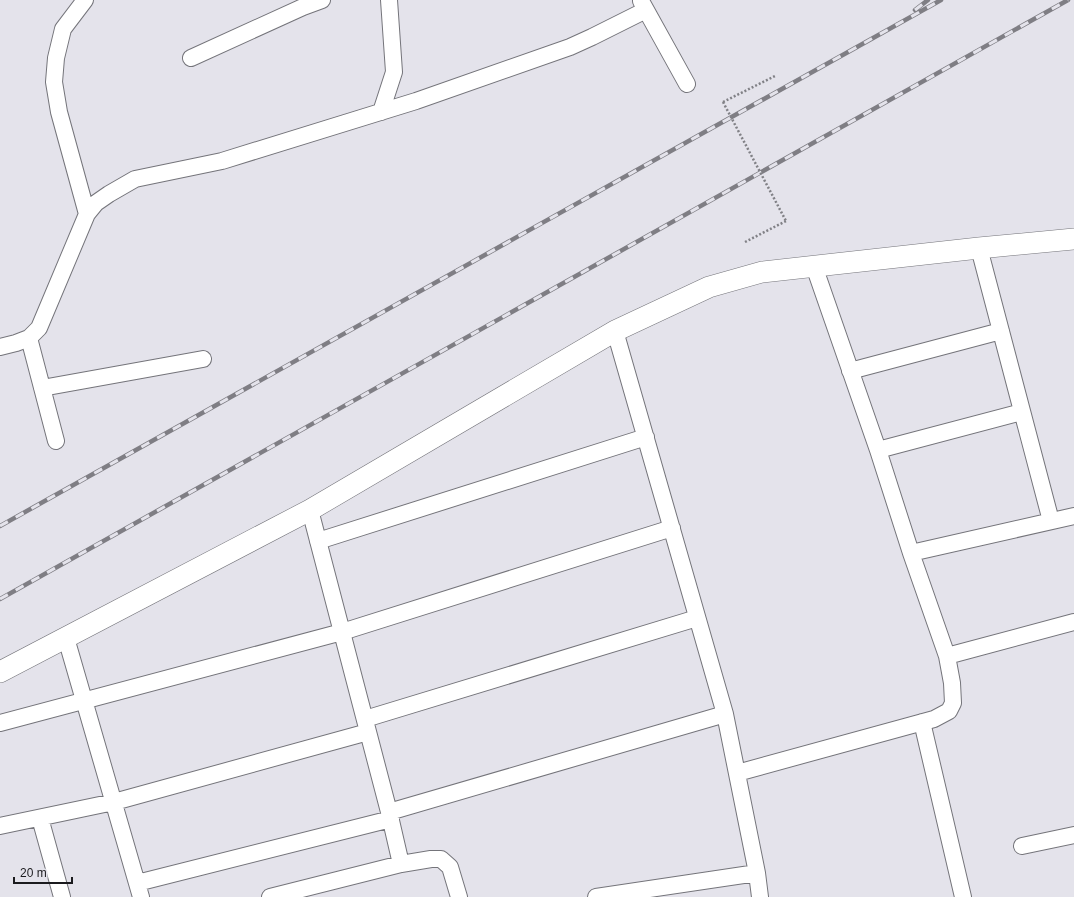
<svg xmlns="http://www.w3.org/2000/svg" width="1074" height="897" viewBox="0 0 1074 897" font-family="Arial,sans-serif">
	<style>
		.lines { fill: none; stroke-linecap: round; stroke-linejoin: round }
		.minor-casing { stroke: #74747a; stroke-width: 18 }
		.tertiary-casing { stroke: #74747a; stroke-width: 22 }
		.path { stroke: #818186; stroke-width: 2.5; stroke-dasharray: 2 2; stroke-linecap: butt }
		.minor { stroke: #fff; stroke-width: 16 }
		.tertiary { stroke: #fff; stroke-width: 21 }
		.rail-casing { stroke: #7f7e84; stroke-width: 4.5 }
		.rail { stroke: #e4e3eb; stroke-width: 3; stroke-dasharray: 9; stroke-linecap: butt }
		.path-bridge { stroke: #818186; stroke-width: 2.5; stroke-dasharray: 2 2; stroke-linecap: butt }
	</style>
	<rect width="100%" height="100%" fill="#e4e3eb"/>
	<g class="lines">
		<g class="minor-casing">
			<path id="minor" d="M85,0L63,29L56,58L54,82L59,112L87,214
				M641,1L687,84
				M191,58L303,7L322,0
				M381,112L394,72L389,0
				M979,248L1051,521
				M615,331L725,714L757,873L760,897
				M29,338L56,441
				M0,347L16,343L29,338L39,328L87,214L96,203L109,194L135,179L222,161L416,101L570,47L592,37L646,10
				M850,371L1001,331
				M42,388L203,359
				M878,450L1022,412
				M310,510L389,812L401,864
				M318,541L646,437
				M911,553L1074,516
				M66,638L141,897
				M947,656L1074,622
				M365,719L697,618
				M922,722L963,897
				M0,723L342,632L672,528
				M737,773L934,719L949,711L953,703L952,683L947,656L911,553L878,450L814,266
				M389,812L725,714
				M40,818L62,897
				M0,826L114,802L368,732
				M1022,846L1074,835
				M137,883L391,819
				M270,897L401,864L431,859H441L450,867L459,897
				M596,897L757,873"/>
		</g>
		<g class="tertiary-casing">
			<path id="tertiary" d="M0,672L310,510L615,331L709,287L762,272L979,248L1074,239"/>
		</g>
		<path class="path" d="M723,102L775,76
			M745,242L786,221"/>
		<use href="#minor" class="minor"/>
		<use href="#tertiary" class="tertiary"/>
		<g class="rail-casing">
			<path id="rail" d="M915,10L928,0
				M0,526L941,0
				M0,599L1068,0"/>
		</g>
		<use href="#rail" class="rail"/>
		<path class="path-bridge" d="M723,102L786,221"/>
	</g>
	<path d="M14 877v6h58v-6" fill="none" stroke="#1b1b1e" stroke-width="2"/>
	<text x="20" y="877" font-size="12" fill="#1b1b1e" stroke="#e4e3eb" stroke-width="3" paint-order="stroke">20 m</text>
</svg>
